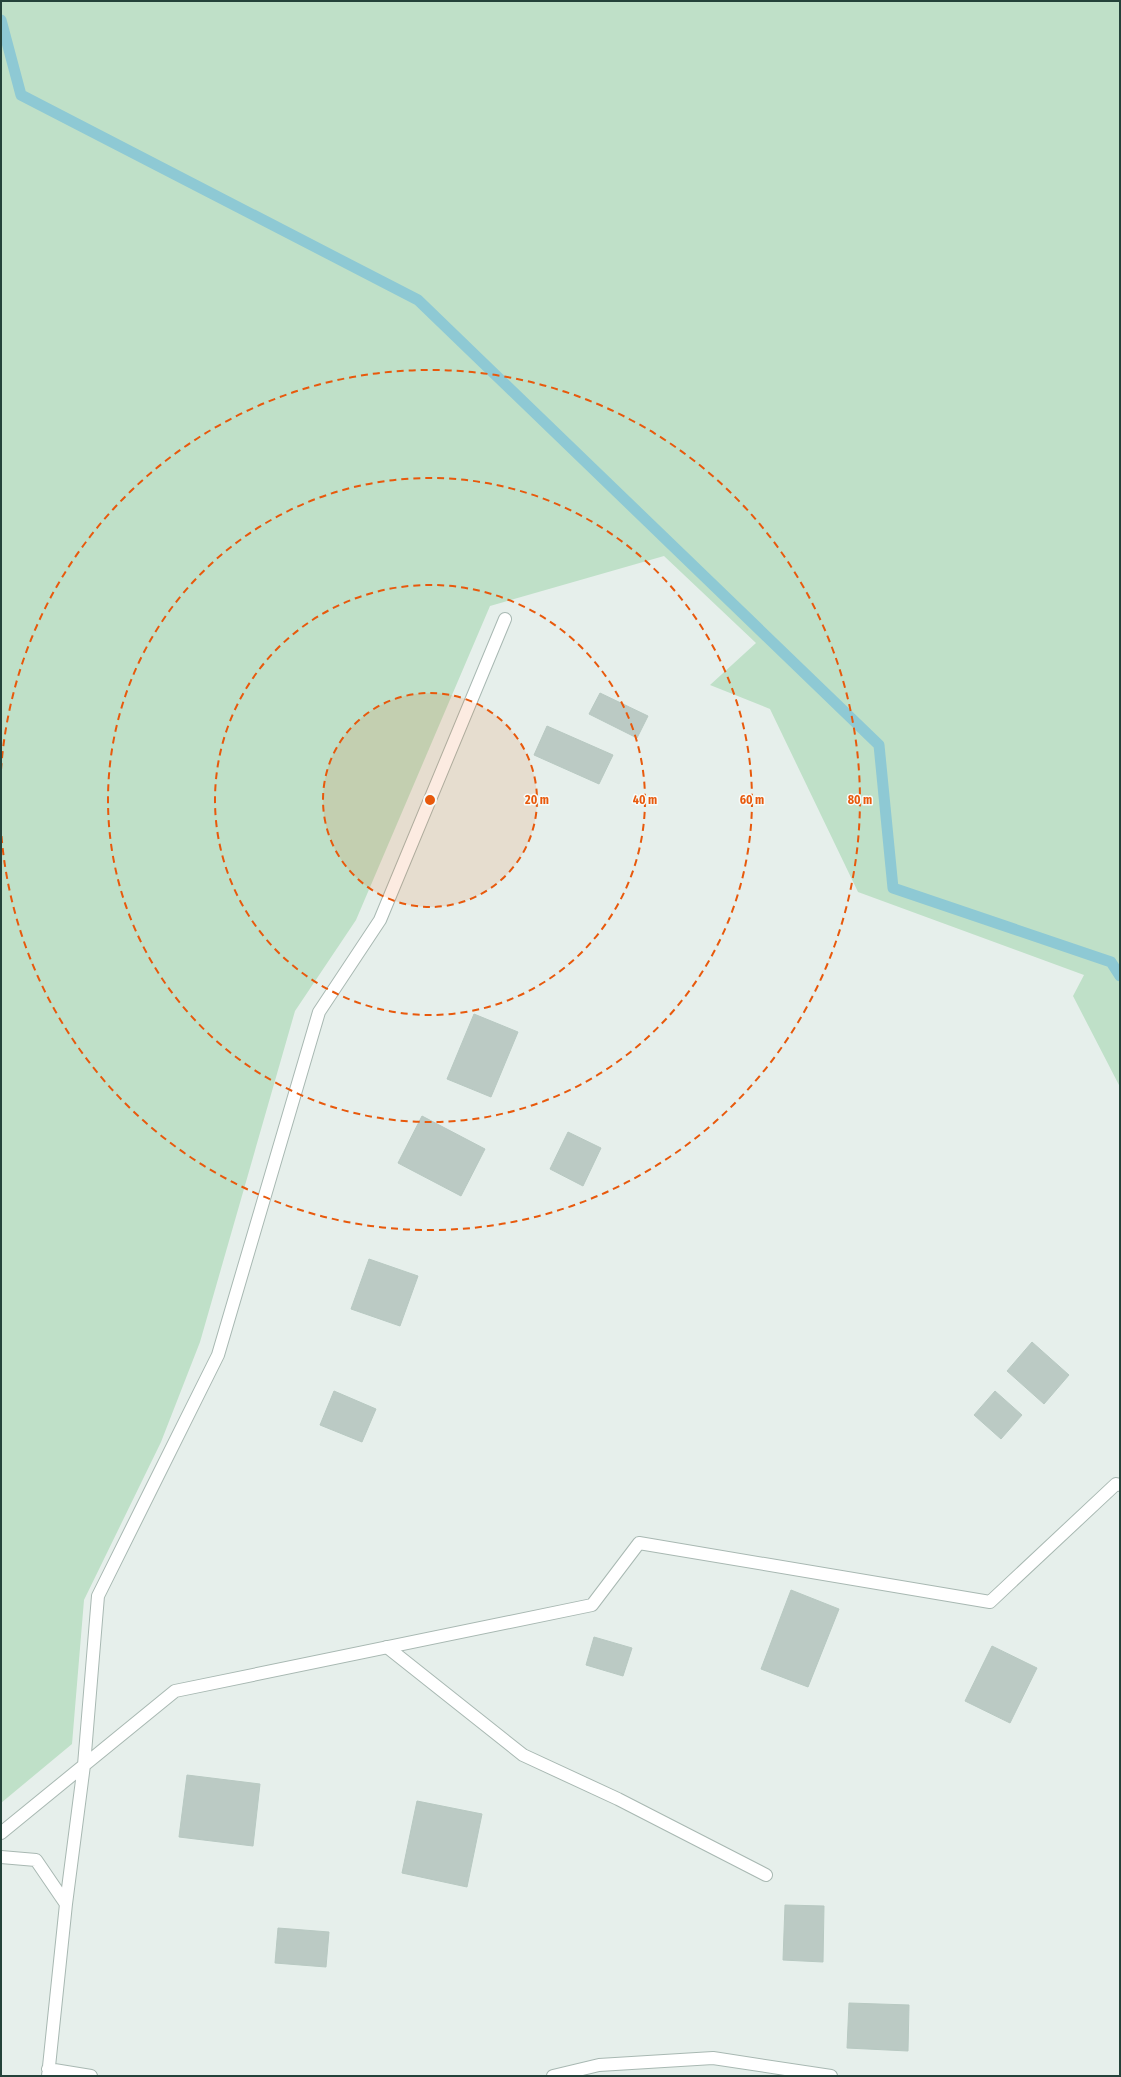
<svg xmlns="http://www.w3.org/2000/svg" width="1121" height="2077" viewBox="0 0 1121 2077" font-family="'Fira Sans Condensed',sans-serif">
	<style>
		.green { fill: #bfe0c8 }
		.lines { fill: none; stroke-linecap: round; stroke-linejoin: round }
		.stream { stroke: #8ec9d4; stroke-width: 11 }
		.building { fill: #bbcac4; stroke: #b8c9c2 }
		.lane-casing { stroke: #a8b8b2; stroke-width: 14 }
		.street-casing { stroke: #a8b8b2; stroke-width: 14 }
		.lane { stroke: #fff; stroke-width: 12 }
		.street { stroke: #fff; stroke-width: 12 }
		.ring { fill: none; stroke: #e8590c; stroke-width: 2; stroke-dasharray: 7 5 }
		.centre { fill: #e8590c; stroke: #f7fbf9; stroke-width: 2 }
		.ring-label { font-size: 12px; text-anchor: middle; font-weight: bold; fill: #e8590c; stroke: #f7fbf9; stroke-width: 3; stroke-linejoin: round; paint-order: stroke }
	</style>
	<rect width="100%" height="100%" fill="#e6efeb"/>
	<path class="green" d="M1,1H1120V1087L1073,996L1084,975L858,892L770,709L710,685L756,643L664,556L490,606L356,920L295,1011L200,1342L161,1442L84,1600L72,1744L1,1803Z"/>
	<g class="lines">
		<path class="stream" d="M1,20L21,95L418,300L879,745L893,888L1111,962L1120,976"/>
	</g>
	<path class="building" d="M600,693L648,716L637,738L589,714Z
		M547,726L613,755L599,784L534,755Z
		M474,1014L518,1032L491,1097L447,1079Z
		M422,1116L485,1149L461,1196L398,1163Z
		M568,1132L601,1148L583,1186L550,1169Z
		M369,1259L418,1276L400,1326L351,1309Z
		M1032,1342L1069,1375L1044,1404L1007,1371Z
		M334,1391L376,1409L362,1442L320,1425Z
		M995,1391L1022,1415L1001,1439L974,1415Z
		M791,1590L839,1609L808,1687L761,1669Z
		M594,1637L632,1648L623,1676L586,1665Z
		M992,1646L1037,1668L1010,1723L965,1701Z
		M187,1775L260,1784L253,1846L179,1837Z
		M417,1801L482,1814L467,1887L402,1873Z
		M785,1905L824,1906L823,1962L783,1960Z
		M278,1928L329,1932L326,1967L275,1963Z
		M849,2003L909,2005L908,2051L847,2048Z"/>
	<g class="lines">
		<g class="lane-casing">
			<path id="lane" d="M387,1647L523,1755L618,1799L766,1875"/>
		</g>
		<g class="street-casing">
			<path id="street" d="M1,1833L175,1691L592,1605L639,1543L990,1602L1116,1484L1120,1485
				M1,1857L36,1860L66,1904L48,2076
				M66,1904L84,1765L98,1596L218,1355L319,1012L380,920L505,619
				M48,2069L91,2076
				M553,2076L599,2065L713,2058L831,2076"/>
		</g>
		<use href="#lane" class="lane"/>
		<use href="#street" class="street"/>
	</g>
	<circle cx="430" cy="800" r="107" fill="#e8590c" fill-opacity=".12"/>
	<g class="ring">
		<circle cx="430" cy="800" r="107"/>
		<circle cx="430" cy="800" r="215"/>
		<circle cx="430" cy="800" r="322"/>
		<path d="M1 770A430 430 0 1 1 1 830"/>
	</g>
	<circle cx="430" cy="800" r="6" class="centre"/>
	<g class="ring-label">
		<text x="537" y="804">20 m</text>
		<text x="645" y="804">40 m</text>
		<text x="752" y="804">60 m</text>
		<text x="860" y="804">80 m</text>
	</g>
	<rect width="1121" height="2077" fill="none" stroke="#24423a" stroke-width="4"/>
</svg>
